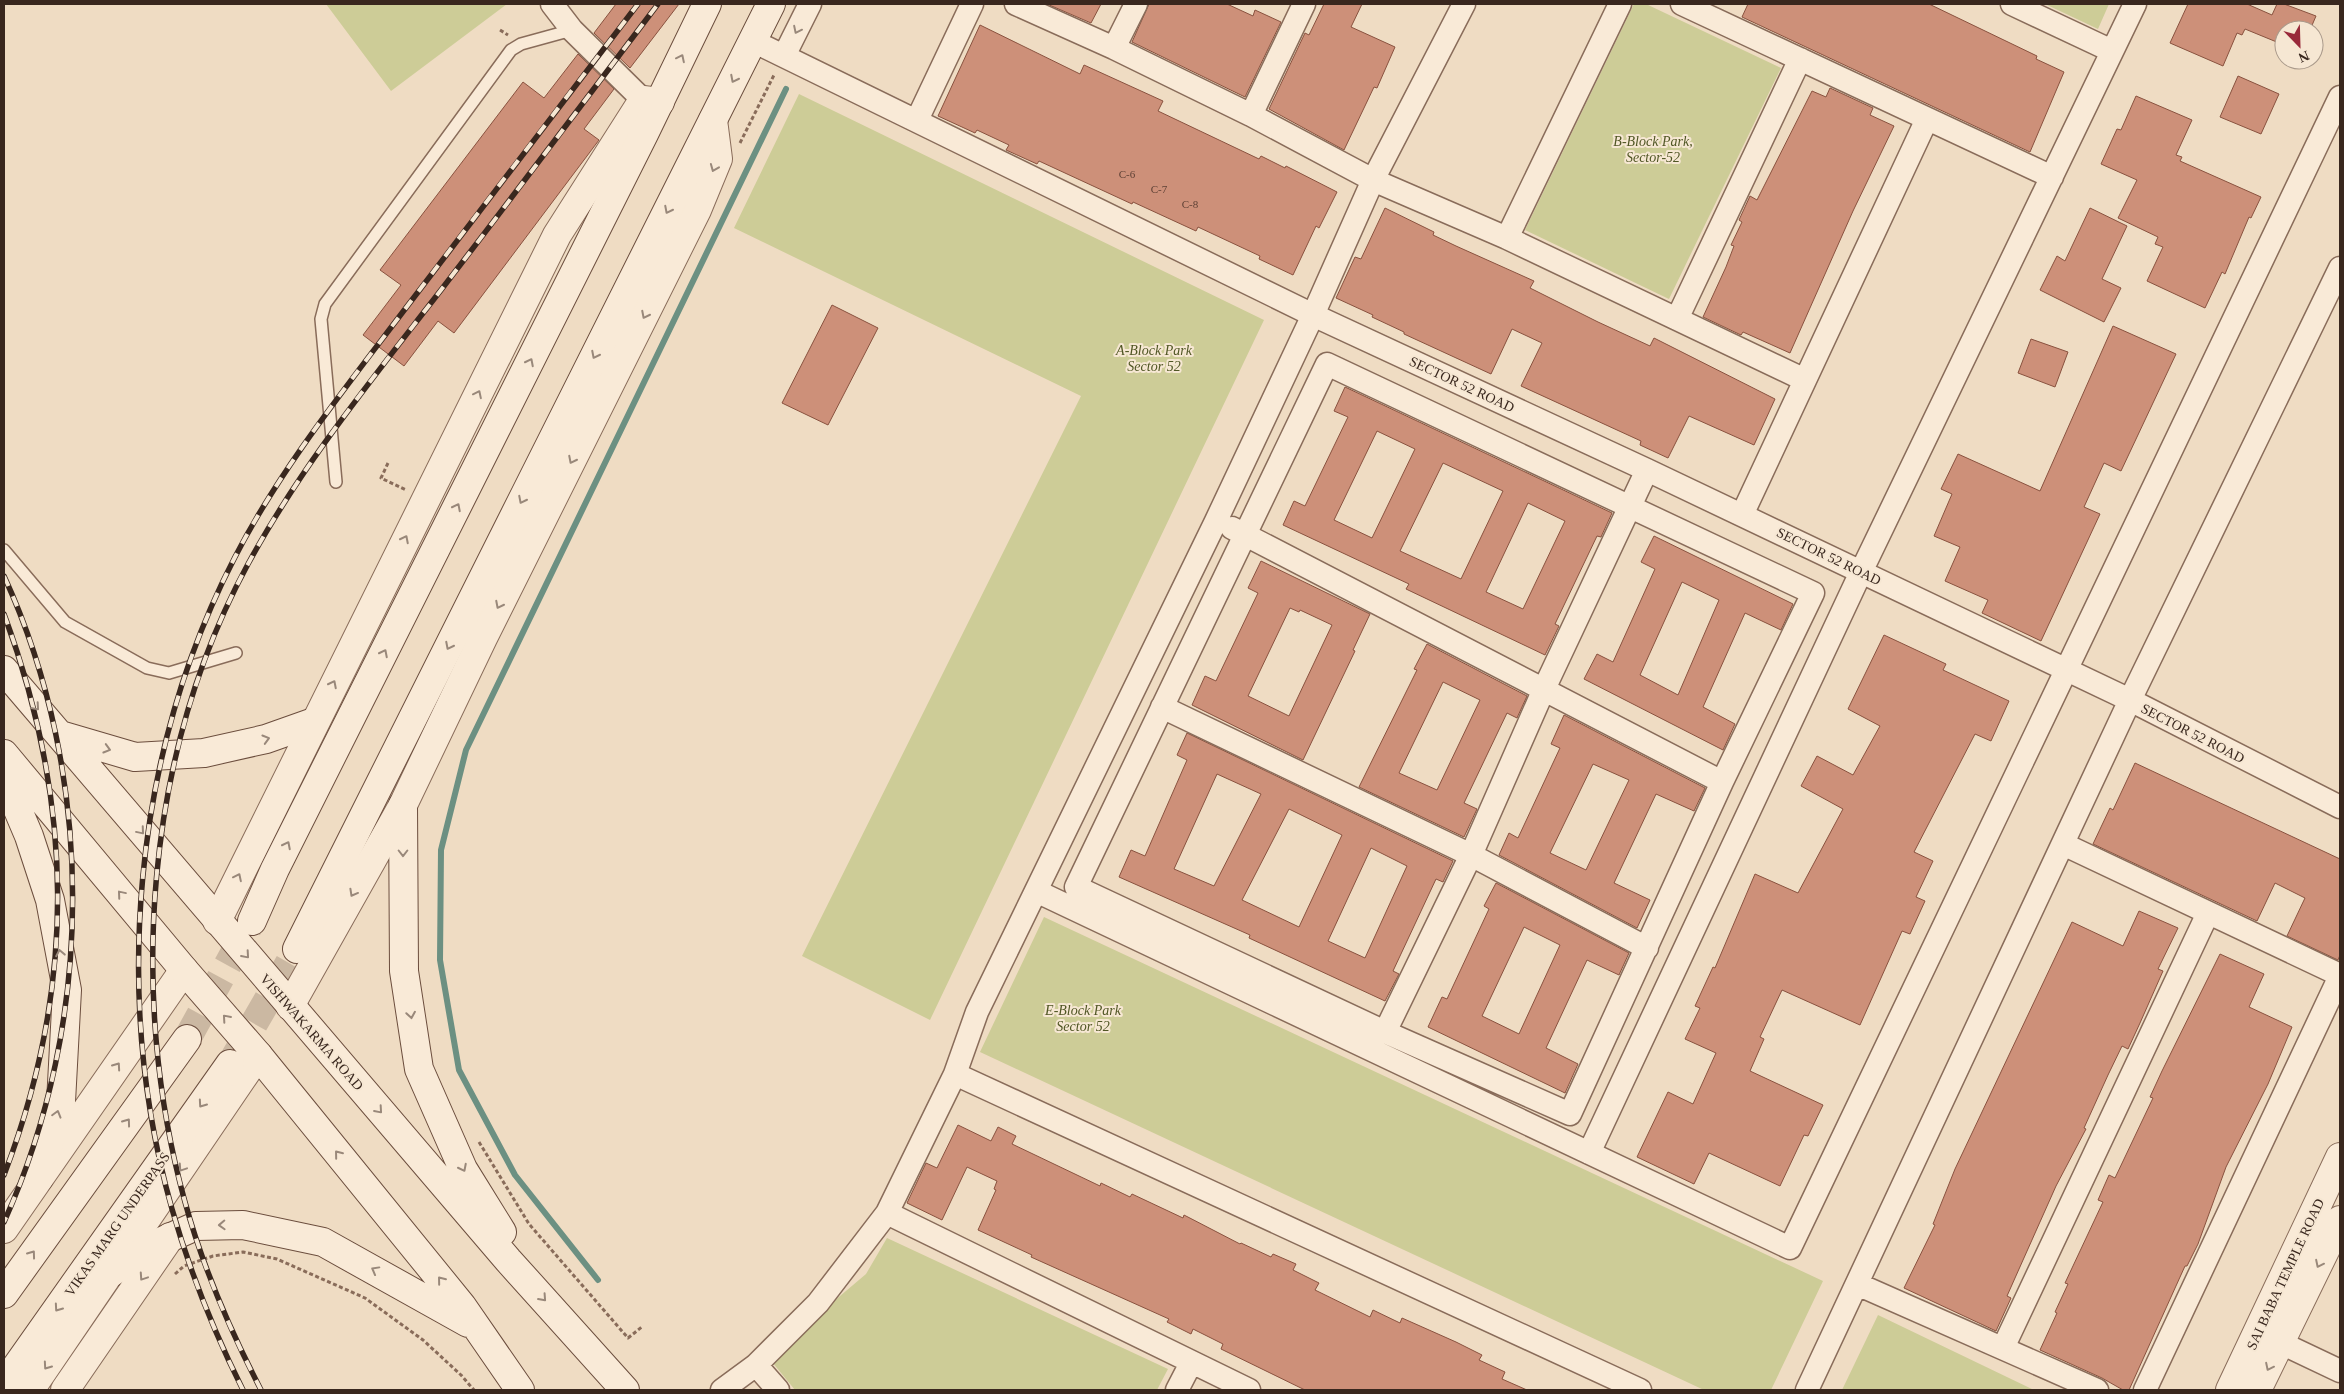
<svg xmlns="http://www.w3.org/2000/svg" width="2344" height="1394" viewBox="0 0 2344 1394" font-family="Georgia,serif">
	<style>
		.green { fill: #cdcc97 }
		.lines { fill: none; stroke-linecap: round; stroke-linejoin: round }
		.stream { stroke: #6c9082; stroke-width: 6 }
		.building { fill: #cd9079; stroke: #89523f; fill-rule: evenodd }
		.secondary-tunnel { stroke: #cbb8a2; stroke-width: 28; stroke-dasharray: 28 14; stroke-linecap: butt }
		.service-casing { stroke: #896c5a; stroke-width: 14 }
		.minor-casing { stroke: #896c5a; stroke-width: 25 }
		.tertiary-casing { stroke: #896c5a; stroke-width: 30 }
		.secondary-casing { stroke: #6b4d3d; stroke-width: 30 }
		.path { stroke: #896c5a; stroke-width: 3; stroke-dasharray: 4 2.5; stroke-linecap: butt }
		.service { stroke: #f9ead7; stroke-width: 11 }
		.minor { stroke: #f9ead7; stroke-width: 22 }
		.tertiary { stroke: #f9ead7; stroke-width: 28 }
		.secondary { stroke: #f9ead7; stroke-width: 28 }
		.rail-casing { stroke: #39271e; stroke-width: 5.5 }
		.rail { stroke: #f6e7d3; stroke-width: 4; stroke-dasharray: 11; stroke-linecap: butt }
		.oneway { stroke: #99887a }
		.labels { text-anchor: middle; stroke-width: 4; stroke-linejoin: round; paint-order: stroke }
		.number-label { font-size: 11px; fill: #5e4135 }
		.park-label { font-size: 14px; font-style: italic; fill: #505624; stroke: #f6e7d3 }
		.street-label { font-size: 14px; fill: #39271e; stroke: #f6e7d3 }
	</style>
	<rect width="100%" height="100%" fill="#efdcc3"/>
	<path class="green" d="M326,4H507L391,91Z
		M1634,4H1646L1781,68L1669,299L1525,230Z
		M2045,4H2109L2098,29Z
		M799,94L1264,320L930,1020L802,956L1081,396L734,228Z
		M1044,917L1823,1281L1771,1390H1704L980,1052Z
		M887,1238L1168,1369L1157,1390H795L768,1357L866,1274Z
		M1878,1315L2034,1390H1842Z"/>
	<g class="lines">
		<path class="stream" d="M598,1280L515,1175L459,1070L440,960L441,850L466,750L786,89"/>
	</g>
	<path class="building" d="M616,4H679L630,68L594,33Z
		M1047,4H1101L1091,23Z
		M1149,4H1227L1253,16L1255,10L1281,22L1245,97L1132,42Z
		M1324,4H1362L1351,27L1395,47L1377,88L1374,87L1344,150L1269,109L1305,33L1309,35Z
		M1748,4H1929L2037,56L2036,59L2064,72L2030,152L1742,17Z
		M2188,4H2247L2272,15L2277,4H2284L2316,16L2310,30H2284V45L2245,29L2242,35L2237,33L2223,66L2170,43Z
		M980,25L1080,74L1084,65L1163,101L1158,111L1259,159L1261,156L1285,168L1286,166L1337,192L1319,228L1316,226L1293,275L1259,259L1260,256L1198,227L1196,231L1133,202L1132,204L1039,161L1037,164L1006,150L1009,145L977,130L975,133L938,116Z
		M578,54L614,89L584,129L599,140L454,333L438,321L404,366L363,335L401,285L380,270L523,82L544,98Z
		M2238,76L2279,94L2261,134L2220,117Z
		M1830,88L1873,108L1870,115L1894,126L1853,211L1790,353L1743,332L1741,335L1703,317L1726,267L1734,246L1731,245L1742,222L1739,220L1750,196L1757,200L1812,91L1826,97Z
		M2136,96L2192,120L2176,155L2182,157L2180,161L2261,197L2251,218L2249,217L2225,274L2222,272L2205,308L2147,281L2163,247L2155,244L2158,237L2118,218L2137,180L2101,164L2117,129L2121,130Z
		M1385,208L1434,232L1433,235L1456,246L1534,281L1530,288L1598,322L1650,346L1654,338L1775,399L1754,445L1689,416L1668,458L1640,445L1641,441L1521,386L1542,343L1512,329L1491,374L1404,334V332L1372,317L1373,315L1336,298L1355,257L1361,259Z
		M2090,208L2127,226L2102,279L2121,288L2104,322L2040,290L2057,256L2065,261Z
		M832,305L878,328L828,425L782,403Z
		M2113,326L2176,354L2121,471L2104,463L2084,507L2100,514L2041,641L1982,613L1988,600L1945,581L1960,547L1934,536L1952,494L1941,489L1958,454L2040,491Z
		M2031,339L2068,352L2055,387L2018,373Z
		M1345,387L1612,513L1601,537L1597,536L1555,624L1559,626L1545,655L1406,589L1409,584L1283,525L1294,501L1305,506L1348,417L1334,411ZM1377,431L1415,449L1372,538L1334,520ZM1443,463L1503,491L1461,579L1400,551ZM1528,503L1565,521L1523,609L1486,592Z
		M1654,536L1793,604L1781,630L1745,613L1703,707L1735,724L1723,750L1584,679L1597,654L1613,662L1655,569L1641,562ZM1682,582L1719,600L1678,695L1640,675Z
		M1261,561L1370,614L1353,650L1355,651L1303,760L1192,705L1205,676L1216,681L1258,593L1248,588ZM1290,608L1299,612L1300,610L1332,625L1289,716L1248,696Z
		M1884,635L1946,664L1943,670L2009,701L1991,741L1975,734L1914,852L1933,861L1916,897L1925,901L1910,934L1902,931L1860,1025L1782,990L1760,1037L1764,1039L1750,1071L1823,1105L1808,1136L1804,1135L1780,1186L1709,1153L1694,1184L1637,1157L1668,1092L1693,1104L1716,1053L1685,1039L1700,1008L1695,1006L1713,967L1715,968L1755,874L1798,893L1843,809L1801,786L1817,756L1853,775L1880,726L1848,709Z
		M1427,644L1527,696L1517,718L1507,713L1464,803L1477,809L1464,837L1359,787L1417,670L1414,669ZM1443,682L1480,700L1437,790L1399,773Z
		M1564,715L1705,788L1694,811L1656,794L1614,883L1650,900L1637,928L1499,855L1509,833L1518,838L1560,748L1551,744ZM1593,764L1629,780L1586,870L1550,853Z
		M1187,733L1453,861L1443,882L1436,879L1393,971L1399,974L1385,1001L1249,938L1250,935L1119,877L1131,850L1145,856L1187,760L1177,755ZM1217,774L1261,794L1214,886L1174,869ZM1289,809L1342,835L1299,927L1242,900ZM1371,848L1407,866L1365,958L1328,941Z
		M2135,763L2340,859V955L2338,960L2287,936L2305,898L2275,883L2257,921L2093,844L2110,808L2113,810Z
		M1496,883L1629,953L1619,975L1587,960L1546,1048L1578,1064L1565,1093L1428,1027L1442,997L1447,999L1489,909L1484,906ZM1524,927L1560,945L1519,1034L1482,1016Z
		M2139,911L2178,928L2158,969L2163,971L2140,1023L2128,1049L2122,1046L2108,1075L2084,1128L2086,1129L2056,1186L2007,1296L2011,1298L1996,1331L1904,1288L1935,1225L1933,1224L1955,1169L2072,922L2123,946Z
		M2220,954L2264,974L2249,1007L2292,1027L2268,1084L2226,1167L2198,1244L2187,1266H2185L2129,1390H2123L2102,1378L2040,1350L2057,1313L2055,1312L2068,1284L2065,1283L2103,1202L2098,1200L2109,1175L2115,1178L2153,1098L2150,1097L2162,1071Z
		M958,1125L991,1141L998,1127L1016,1136L1012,1144L1100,1186L1101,1183L1130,1197L1132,1194L1183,1218L1184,1215L1240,1244L1241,1243L1271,1257L1273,1254L1296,1264L1293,1270L1319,1283L1315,1290L1370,1317L1373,1310L1400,1323L1402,1318L1456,1342L1482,1355L1479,1360L1505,1372L1502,1379L1527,1390H1305L1221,1349L1223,1344L1193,1329L1191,1334L1167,1322L1169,1319L1031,1257L1032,1255L978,1230L996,1190L994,1189L997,1181L967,1167L942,1220L907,1203L926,1163L937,1168Z"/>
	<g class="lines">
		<path class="secondary-tunnel" d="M187,1039L249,926
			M233,1060L297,949"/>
		<g class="service-casing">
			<path id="service" d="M336,482L321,319L325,304L511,50L521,44L572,30
				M4,550L65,622L147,668L169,673L236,653"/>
		</g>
		<g class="minor-casing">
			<path id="minor" d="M552,4L572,30L643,100
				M1016,4L1114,48L1251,115L1373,180L1507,238L1805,380
				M1682,4L2052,177
				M2012,4L2112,51
				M753,41L1313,315L1647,470L2130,700L2340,807
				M1114,48L1136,4
				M784,56L810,4
				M1251,115L1304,4
				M917,120L972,4
				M1507,238L1620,4
				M1677,319L1800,59
				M1327,364L1813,593L1722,782L1570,1114L1385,1032L1076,887Z
				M1742,515L1927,119
				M1232,528L1722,782
				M1162,707L1471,855L1647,948
				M2063,844L2340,975
				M1036,891L1790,1248L2340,97
				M1385,1032L1471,855L1544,689L1647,470
				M955,1074L1640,1390
				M1589,1153L1861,572L2135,4
				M887,1213L1249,1390
				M1857,1284L2097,1390
				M2264,1335L2340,1371
				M2003,1348L2208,913
				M756,1365L778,1390
				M722,1390L756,1365L818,1303L887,1213L955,1074L977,1012L1216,521L1313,315L1373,180L1464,4
				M1177,1390L1191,1363
				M1807,1390L2130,700L2340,268
				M2145,1390L2340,976"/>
		</g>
		<g class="tertiary-casing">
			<path id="tertiary" d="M217,921L557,235L643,100L660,102
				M290,1006L403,805L483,638L697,210L718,159L713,120
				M4,1229L184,970
				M30,1390L258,1055
				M65,1390L170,1237
				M2230,1390L2340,1157
				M2257,1390L2340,1220"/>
		</g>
		<g class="secondary-casing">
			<path id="secondary" d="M4,670L508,1260L625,1390
				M60,735L135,757L204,753L266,739L314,722
				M4,754L184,970L258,1055L462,1306L520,1390
				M4,777L29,836L50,900L67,990L61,1102L39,1178
				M403,805L404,971L419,1069L463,1169L502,1232
				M252,921L275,869L644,134L707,4
				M297,949L771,4
				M111,1273L151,1246L196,1226L243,1225L323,1242L468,1323
				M4,1294L187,1039
				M4,1384L230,1064"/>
		</g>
		<path class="path" d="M500,30L508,35
			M740,143L774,75
			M388,463L381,478L406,490
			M479,1142L529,1224L628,1338L643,1326
			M175,1274L184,1266L213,1256L243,1252L277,1259L365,1298L423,1340L461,1375L474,1390"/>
		<use href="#service" class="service"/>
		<use href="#minor" class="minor"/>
		<use href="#tertiary" class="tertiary"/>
		<use href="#secondary" class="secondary"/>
		<g class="rail-casing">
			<path id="rail" d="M4,576C96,777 95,1021 4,1222
				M4,614C74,804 77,985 4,1175
				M243,1390C214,1332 190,1272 172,1209C112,997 133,754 235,557C279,471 343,391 402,313C480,210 559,107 638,4
				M261,1390C230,1330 203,1268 185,1202C128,996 145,754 248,564C301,466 373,378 441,290C514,195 586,99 658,4"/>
		</g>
		<use href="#rail" class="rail"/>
	</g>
	<defs><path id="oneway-chevron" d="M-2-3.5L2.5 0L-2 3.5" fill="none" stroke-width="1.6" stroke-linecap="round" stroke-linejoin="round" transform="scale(1.25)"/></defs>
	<g class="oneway">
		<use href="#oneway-chevron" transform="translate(797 30) rotate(116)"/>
		<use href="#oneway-chevron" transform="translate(681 58) rotate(-64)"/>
		<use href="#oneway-chevron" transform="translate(734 79) rotate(117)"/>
		<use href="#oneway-chevron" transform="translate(714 168) rotate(112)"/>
		<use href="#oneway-chevron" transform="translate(668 210) rotate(117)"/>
		<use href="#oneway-chevron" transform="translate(645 315) rotate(117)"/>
		<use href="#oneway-chevron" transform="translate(595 355) rotate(117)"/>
		<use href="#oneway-chevron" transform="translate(530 362) rotate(-63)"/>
		<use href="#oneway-chevron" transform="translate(478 394) rotate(-64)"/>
		<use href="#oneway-chevron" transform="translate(572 460) rotate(117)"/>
		<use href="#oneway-chevron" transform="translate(522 500) rotate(117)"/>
		<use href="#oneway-chevron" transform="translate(457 507) rotate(-63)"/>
		<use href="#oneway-chevron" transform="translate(405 539) rotate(-63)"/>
		<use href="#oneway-chevron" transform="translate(499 605) rotate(117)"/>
		<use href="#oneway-chevron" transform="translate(449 646) rotate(117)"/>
		<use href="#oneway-chevron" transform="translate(384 653) rotate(-63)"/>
		<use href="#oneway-chevron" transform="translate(333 684) rotate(-63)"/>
		<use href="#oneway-chevron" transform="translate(36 707) rotate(49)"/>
		<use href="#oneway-chevron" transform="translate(266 739) rotate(-16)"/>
		<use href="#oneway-chevron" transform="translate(107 749) rotate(16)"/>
		<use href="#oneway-chevron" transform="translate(141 831) rotate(50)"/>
		<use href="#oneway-chevron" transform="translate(287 845) rotate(-63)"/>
		<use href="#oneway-chevron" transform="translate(403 853) rotate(90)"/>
		<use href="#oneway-chevron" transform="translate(238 877) rotate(-64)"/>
		<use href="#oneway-chevron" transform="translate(353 893) rotate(119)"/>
		<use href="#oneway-chevron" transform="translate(121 894) rotate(-130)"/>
		<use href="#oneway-chevron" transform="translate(60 953) rotate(-101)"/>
		<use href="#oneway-chevron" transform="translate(246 955) rotate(49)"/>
		<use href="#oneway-chevron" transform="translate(411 1015) rotate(81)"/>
		<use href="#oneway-chevron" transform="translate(226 1018) rotate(-131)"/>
		<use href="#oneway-chevron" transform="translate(117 1066) rotate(-55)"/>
		<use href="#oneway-chevron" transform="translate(202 1104) rotate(125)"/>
		<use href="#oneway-chevron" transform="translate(379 1110) rotate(49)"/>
		<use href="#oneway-chevron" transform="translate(57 1114) rotate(-74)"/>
		<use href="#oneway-chevron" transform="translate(127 1122) rotate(-54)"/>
		<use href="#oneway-chevron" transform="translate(338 1154) rotate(-129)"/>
		<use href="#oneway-chevron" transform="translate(182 1168) rotate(124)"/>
		<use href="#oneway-chevron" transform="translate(463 1168) rotate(63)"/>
		<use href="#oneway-chevron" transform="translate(222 1225) rotate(178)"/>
		<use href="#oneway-chevron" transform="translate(32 1254) rotate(-54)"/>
		<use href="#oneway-chevron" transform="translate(2319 1264) rotate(116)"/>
		<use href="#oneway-chevron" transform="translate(375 1270) rotate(-151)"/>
		<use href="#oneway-chevron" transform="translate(143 1277) rotate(124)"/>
		<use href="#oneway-chevron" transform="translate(441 1280) rotate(-129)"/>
		<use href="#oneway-chevron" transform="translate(543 1298) rotate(48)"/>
		<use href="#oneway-chevron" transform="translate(58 1308) rotate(125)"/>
		<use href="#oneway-chevron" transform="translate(47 1366) rotate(125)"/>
		<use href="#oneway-chevron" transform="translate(2269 1367) rotate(116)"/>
	</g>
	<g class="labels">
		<g class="number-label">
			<text x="1127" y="178">C-6</text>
			<text x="1159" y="193">C-7</text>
			<text x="1190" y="208">C-8</text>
		</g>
		<g class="park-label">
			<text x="1653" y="146">B-Block Park,<tspan x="1653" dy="16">Sector-52</tspan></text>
			<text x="1154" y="355">A-Block Park<tspan x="1154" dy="16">Sector 52</tspan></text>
			<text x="1083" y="1015">E-Block Park<tspan x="1083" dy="16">Sector 52</tspan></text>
		</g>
		<g class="street-label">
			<text transform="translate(1462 384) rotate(25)" y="5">SECTOR 52 ROAD</text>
			<text transform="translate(1829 556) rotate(26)" y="5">SECTOR 52 ROAD</text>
			<text transform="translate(2193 733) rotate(27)" y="5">SECTOR 52 ROAD</text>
			<text transform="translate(312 1032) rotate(49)" y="5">VISHWAKARMA ROAD</text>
			<text transform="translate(117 1224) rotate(-55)" y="5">VIKAS MARG UNDERPASS</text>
			<text transform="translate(2285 1274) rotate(-65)" y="5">SAI BABA TEMPLE ROAD</text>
		</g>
	</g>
	<rect width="2344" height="1394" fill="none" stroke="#39271e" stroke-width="10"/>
	<g transform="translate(2299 45) rotate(157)"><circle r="24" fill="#f6e7d3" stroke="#aa9a8b"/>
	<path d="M0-4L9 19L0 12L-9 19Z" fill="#99293a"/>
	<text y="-8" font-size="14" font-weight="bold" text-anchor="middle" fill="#39271e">N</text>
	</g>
</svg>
